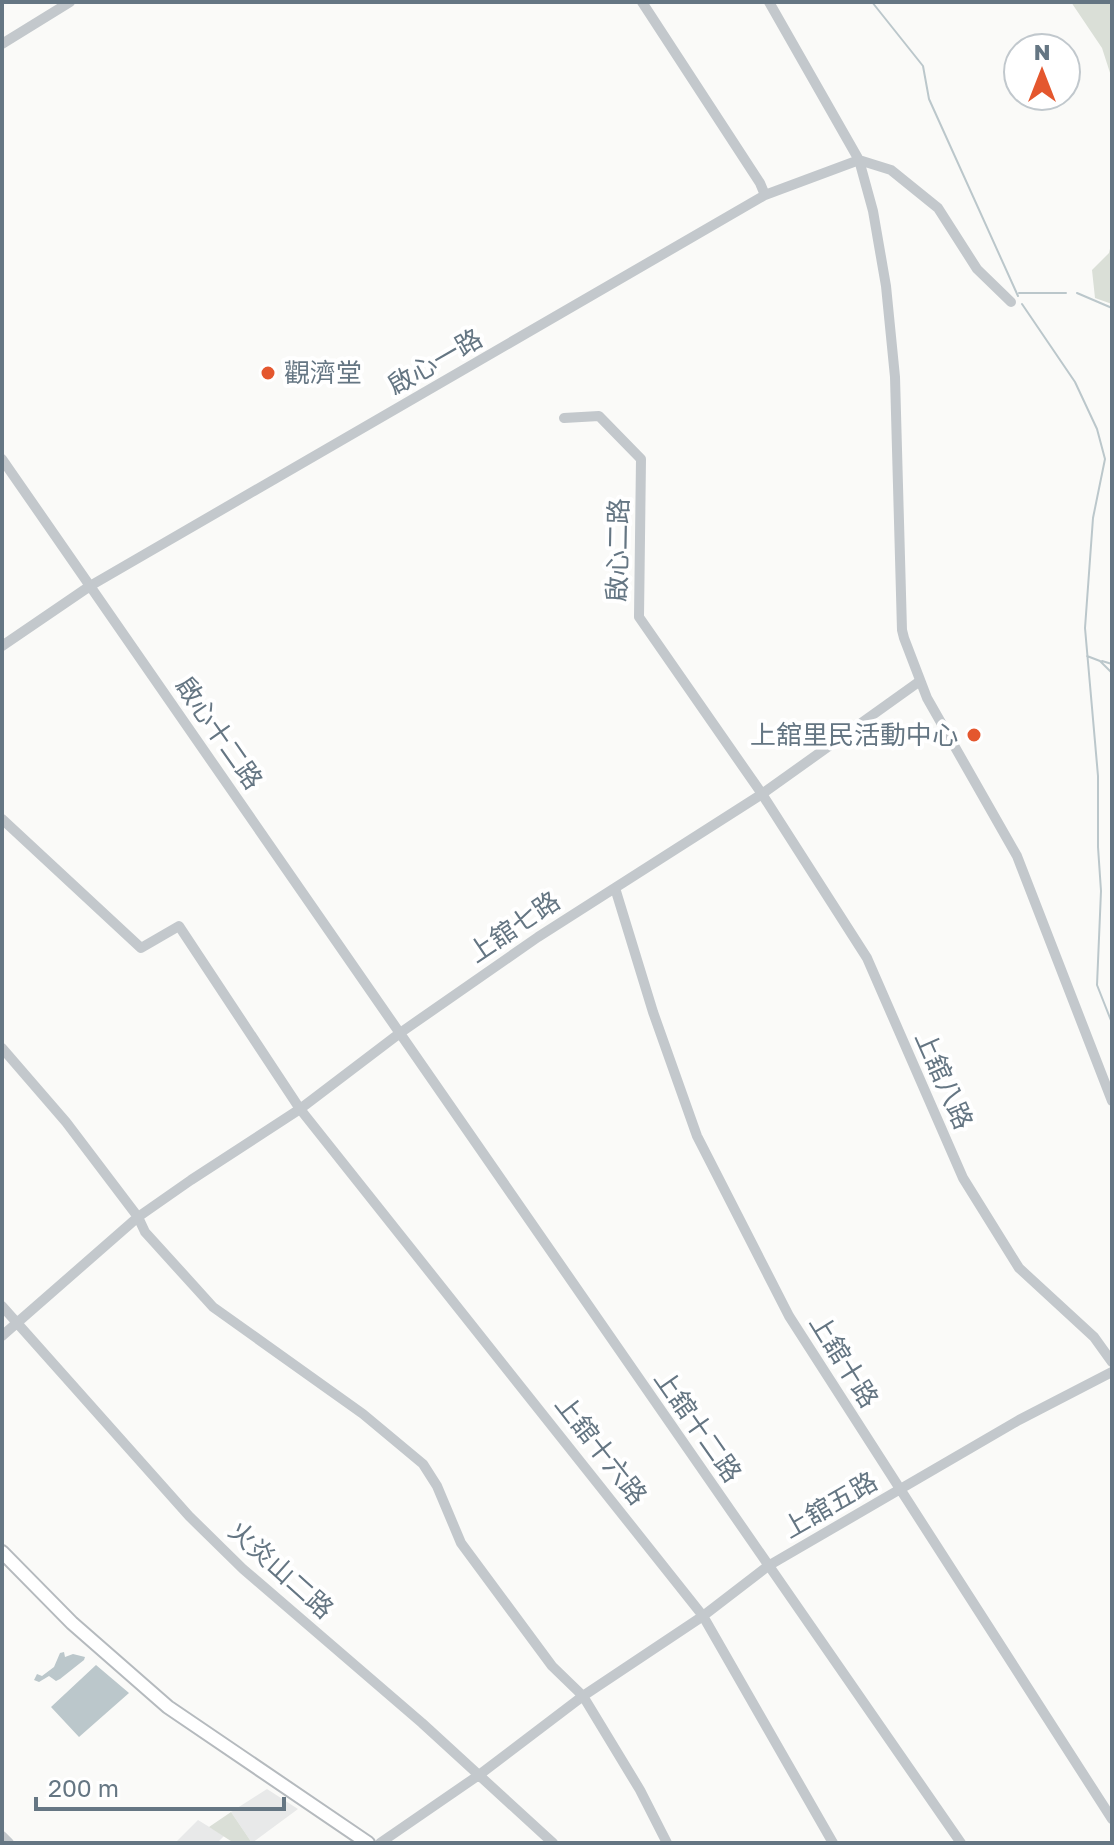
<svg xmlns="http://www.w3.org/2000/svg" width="1114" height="1845" viewBox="0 0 1114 1845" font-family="'Golos Text','Noto Sans TC',sans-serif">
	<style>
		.built { fill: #e8e9e9 }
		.green { fill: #dadfd7 }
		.water { fill: #bbc7cb }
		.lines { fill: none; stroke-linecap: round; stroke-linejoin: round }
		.stream { stroke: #bbc7cb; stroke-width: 2 }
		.major-casing { stroke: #b5babe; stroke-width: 16 }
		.minor { stroke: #c3c8cc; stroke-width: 10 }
		.major { stroke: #fff; stroke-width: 12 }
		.poi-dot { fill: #e4572e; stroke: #fff; stroke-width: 3 }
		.labels { text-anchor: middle; stroke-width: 8; stroke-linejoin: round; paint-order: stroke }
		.street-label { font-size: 26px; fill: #657683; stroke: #fff }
		.poi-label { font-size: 26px; fill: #657683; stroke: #fff; text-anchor: start }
	</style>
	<rect width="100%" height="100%" fill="#fafaf8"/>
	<path class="built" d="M267,1789L298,1809L252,1843L231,1812Z
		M198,1820L224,1836L217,1843H175Z"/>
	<path class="green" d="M1071,2H1112V79L1102,48Z
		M1112,240V304L1095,298L1092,270L1109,253Z
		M231,1812L252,1843H234L209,1827Z"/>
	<path class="water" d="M64,1652L65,1657L73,1654L85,1657L84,1660L60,1679L56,1681L49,1676L39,1682L34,1680L37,1674L42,1676L54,1667L60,1653Z
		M96,1665L129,1693L79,1737L51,1707Z"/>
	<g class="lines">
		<path class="stream" d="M872,2L923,66L929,99L1018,296
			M1019,293H1066
			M1077,293L1112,308
			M1022,304L1075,382L1097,429L1105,459L1093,518L1085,628L1098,776V847L1101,891L1097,985L1112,1023
			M1087,656L1100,661L1112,673
			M1102,661L1112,664"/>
		<g class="major-casing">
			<path id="major" d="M2,1552L72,1623L168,1707L368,1843"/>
		</g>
		<path class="minor" d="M642,2L760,183L765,195
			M769,2L859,160L873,211L886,286L895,377L902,630L904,638L927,698L1017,856L1112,1101
			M2,44L70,2
			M564,418L599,416L641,459L639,617L762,794L867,958L963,1178L1019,1268L1094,1337L1112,1362
			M2,459L961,1843
			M2,646L90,586L765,195L859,160L891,170L938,208L977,269L1011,302
			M2,819L141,948L179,926L300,1109L703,1616L833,1843
			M615,888L653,1012L697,1136L789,1316L1112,1819
			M2,1048L66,1122L138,1217L145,1232L213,1307L363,1414L423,1464L437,1486L461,1543L552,1666L583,1696L640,1790L667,1843
			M2,1306L189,1516L243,1569L422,1723L553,1843
			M2,1336L138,1217L191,1180L300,1109L400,1033L538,937L762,794L920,681
			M2,1836L9,1843
			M380,1843L479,1775L583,1696L703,1616L768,1566L1019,1420L1112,1372"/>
		<use href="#major" class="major"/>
	</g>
	<g class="poi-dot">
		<circle cx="268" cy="373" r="8"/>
		<circle cx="974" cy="735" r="8"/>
	</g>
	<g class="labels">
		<g class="street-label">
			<text transform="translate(435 362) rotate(-30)" y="9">啟心一路</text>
			<text transform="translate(618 550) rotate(-89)" y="9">啟心二路</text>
			<text transform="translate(219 733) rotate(55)" y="9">啟心十二路</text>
			<text transform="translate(514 927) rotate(-34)" y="9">上舘七路</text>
			<text transform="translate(944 1080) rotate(66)" y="9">上舘八路</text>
			<text transform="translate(844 1361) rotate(58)" y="9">上舘十路</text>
			<text transform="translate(698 1426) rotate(55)" y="9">上舘十二路</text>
			<text transform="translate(601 1450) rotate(52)" y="9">上舘十六路</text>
			<text transform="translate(830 1505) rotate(-30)" y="9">上舘五路</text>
			<text transform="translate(281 1570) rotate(42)" y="9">火炎山二路</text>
		</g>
		<g class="poi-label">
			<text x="284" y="382">觀濟堂</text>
			<text x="958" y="744" text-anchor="end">上舘里民活動中心</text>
		</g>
	</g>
	<rect width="1114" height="1845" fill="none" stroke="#657683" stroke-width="8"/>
	<g transform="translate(1042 72)"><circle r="38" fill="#ffffff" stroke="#c1c8cd" stroke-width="2"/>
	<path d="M0-6L14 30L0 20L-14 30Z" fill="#e4572e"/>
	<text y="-12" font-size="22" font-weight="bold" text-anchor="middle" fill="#657683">N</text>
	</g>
	<path d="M36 1797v12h248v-12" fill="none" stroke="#657683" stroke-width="4"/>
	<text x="48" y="1797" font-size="24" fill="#657683" stroke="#ffffff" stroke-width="6" paint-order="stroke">200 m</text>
</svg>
